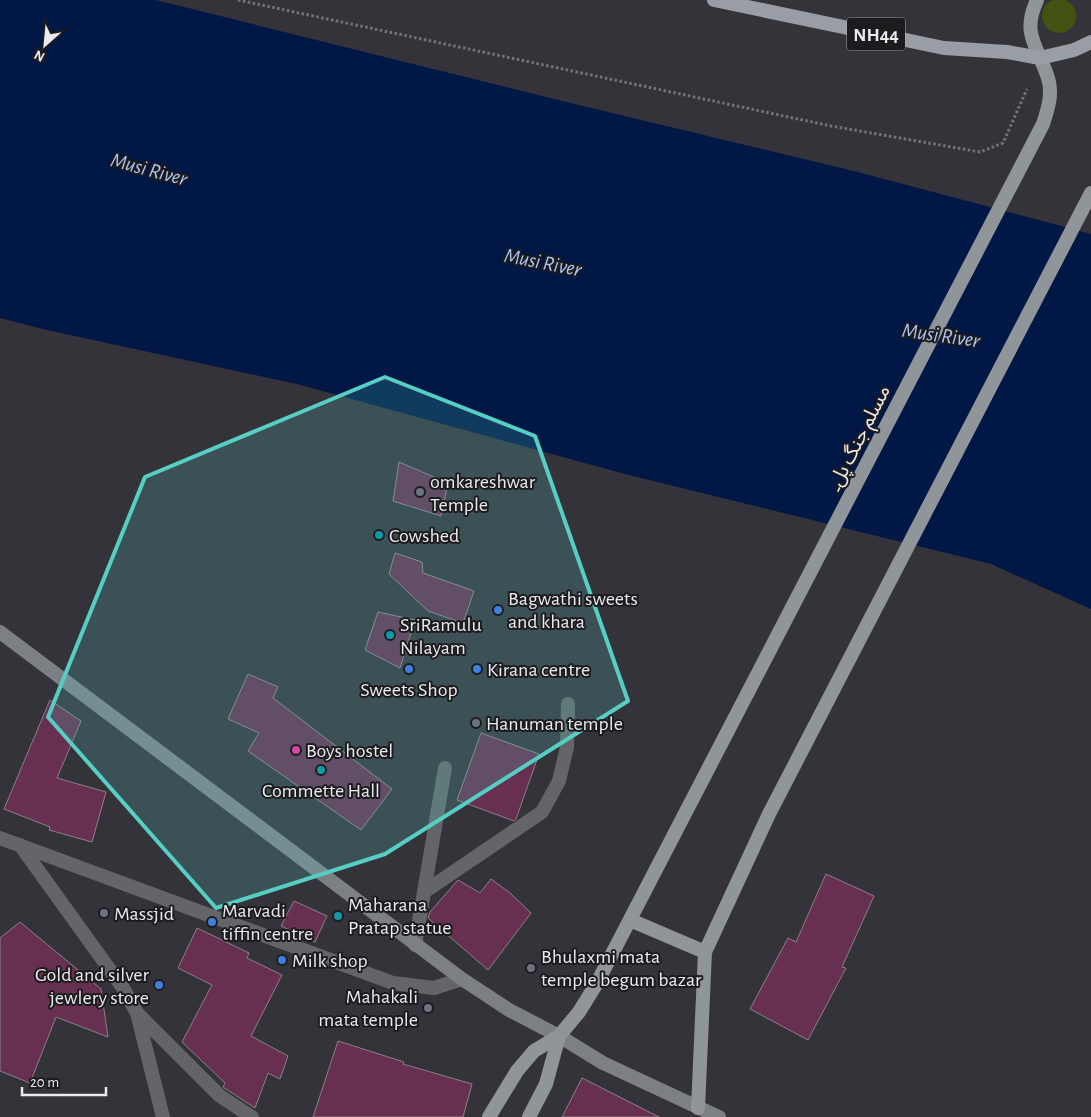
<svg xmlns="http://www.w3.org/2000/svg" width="1091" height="1117" viewBox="0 0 1091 1117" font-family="'Alegreya Sans','Noto Sans Arabic',sans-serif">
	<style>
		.green { fill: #425211 }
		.water { fill: #011745 }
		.building { fill: #672f50; stroke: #8a8186 }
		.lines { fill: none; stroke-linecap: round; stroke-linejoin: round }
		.path { stroke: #747379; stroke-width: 3; stroke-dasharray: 2.5 2.5; stroke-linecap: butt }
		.minor { stroke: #636568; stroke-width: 14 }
		.secondary { stroke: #7c8085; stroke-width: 14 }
		.primary { stroke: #90959a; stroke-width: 14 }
		.trunk { stroke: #999ea4; stroke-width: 14 }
		.marked { fill: #56cec3; fill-opacity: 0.2; stroke: #56cec3; stroke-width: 4; stroke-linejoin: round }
		.worship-dot { fill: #6b7280; stroke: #1c1b1e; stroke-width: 2 }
		.culture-dot { fill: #0f9aa8; stroke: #1c1b1e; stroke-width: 2 }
		.shop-dot { fill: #3f7fe0; stroke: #1c1b1e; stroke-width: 2 }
		.hotel-dot { fill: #d1479c; stroke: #1c1b1e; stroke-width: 2 }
		.labels { text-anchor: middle; stroke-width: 4; stroke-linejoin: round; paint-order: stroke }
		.shield { fill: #1c1b1e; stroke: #adacb0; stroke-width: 1 }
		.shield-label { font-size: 19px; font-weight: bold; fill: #ebeaee }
		.street-label { font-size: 20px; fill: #ebeaee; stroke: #1c1b1e }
		.poi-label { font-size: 20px; fill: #ebeaee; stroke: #1c1b1e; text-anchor: start }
		.water-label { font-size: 21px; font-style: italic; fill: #abc6f5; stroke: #1c1b1e }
	</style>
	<rect width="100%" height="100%" fill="#35333a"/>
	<path class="green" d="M1042 16a17 17 0 1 1 34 0a17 17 0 1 1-34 0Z"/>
	<path class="water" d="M0,0H156L554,99L854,171L1091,234V609L991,564L625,474L297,384L47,330L0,318Z"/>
	<path class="building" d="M399,462L448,483L441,516L393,501Z
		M395,553L422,562L423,573L474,591L463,623L428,611L389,574Z
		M378,612L415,620L400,668L365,650Z
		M248,674L278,687L273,698L392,789L361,830L248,751L259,733L228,719Z
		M50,700L81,721L57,778L106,792L92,842L49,830L50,827L4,809Z
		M481,733L539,754L516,819L514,821L457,800Z
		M826,874L874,896L842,967L846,968L808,1040L750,1009L788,938L796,942Z
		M491,879L510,893L531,913L488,970L428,918L430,912L458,880L480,893Z
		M294,901L327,916L315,942L281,926Z
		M20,922L101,989L108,1037L56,1017L30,1083L0,1071V938Z
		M197,928L249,953L247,958L282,975L251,1036L288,1056L280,1079L268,1073L255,1108L226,1089L223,1087L225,1083L182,1042L212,985L178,968Z
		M338,1041L404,1062L403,1064L472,1084L463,1117H313Z
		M582,1078L659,1117H562Z"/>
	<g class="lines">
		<path class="path" d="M238,0L831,126L980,152L1003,143L1027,89"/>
		<path class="minor" d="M0,838L393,983L434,988L462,979
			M20,845L123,988L137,1013L220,1096L252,1117
			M424,892L542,812L559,781L567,747L568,704
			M415,945L445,768
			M137,1013L163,1117"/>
		<path class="secondary" d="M0,632L462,979L509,1010L559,1036L603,1063L719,1117"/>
		<path class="primary" d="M630,920L705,952
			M698,1108L705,952L769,814L1091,193
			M489,1117L517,1071L534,1051L559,1036L579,1012L597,983L1043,124C1048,109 1053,93 1048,78C1038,46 1021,35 1037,0
			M529,1117L546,1084L559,1036"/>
		<path class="trunk" d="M714,0L944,48L1007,52L1040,58L1074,50L1091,42"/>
	</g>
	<path class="marked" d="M385,377L535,436L628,701L385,854L216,908L48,717L145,477Z"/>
	<g class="worship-dot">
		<circle cx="420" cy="492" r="5"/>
		<circle cx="476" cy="723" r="5"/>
		<circle cx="104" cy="913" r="5"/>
		<circle cx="531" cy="968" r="5"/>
		<circle cx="428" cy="1008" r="5"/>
	</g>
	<g class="culture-dot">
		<circle cx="379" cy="535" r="5"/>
		<circle cx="390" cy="635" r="5"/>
		<circle cx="321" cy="770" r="5"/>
		<circle cx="338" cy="916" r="5"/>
	</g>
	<g class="shop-dot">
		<circle cx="498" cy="610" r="5"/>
		<circle cx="409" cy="669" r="5"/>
		<circle cx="477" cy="669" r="5"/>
		<circle cx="212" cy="922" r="5"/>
		<circle cx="282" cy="960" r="5"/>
		<circle cx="159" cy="985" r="5"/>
	</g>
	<circle class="hotel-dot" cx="296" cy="750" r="5"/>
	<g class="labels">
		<rect class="shield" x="847" y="17.5" width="58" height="33" rx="4"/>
		<g class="shield-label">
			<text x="876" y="41">NH44</text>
		</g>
		<g class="street-label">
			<text transform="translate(858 438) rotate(-63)" y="7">مسلم جنگ پل۔</text>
		</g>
		<g class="poi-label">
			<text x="430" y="488">omkareshwar<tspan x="430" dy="23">Temple</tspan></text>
			<text x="389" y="542">Cowshed</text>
			<text x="508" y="605">Bagwathi sweets<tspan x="508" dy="23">and khara</tspan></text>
			<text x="400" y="631">SriRamulu<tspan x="400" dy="23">Nilayam</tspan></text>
			<text x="487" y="676">Kirana centre</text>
			<text x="409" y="696" text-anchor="middle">Sweets Shop</text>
			<text x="486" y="730">Hanuman temple</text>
			<text x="306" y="757">Boys hostel</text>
			<text x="321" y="797" text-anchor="middle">Commette Hall</text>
			<text x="348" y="911">Maharana<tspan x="348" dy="23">Pratap statue</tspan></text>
			<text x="222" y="917">Marvadi<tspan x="222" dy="23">tiffin centre</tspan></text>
			<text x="114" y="920">Massjid</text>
			<text x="541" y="963">Bhulaxmi mata<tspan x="541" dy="23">temple begum bazar</tspan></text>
			<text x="292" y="967">Milk shop</text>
			<text x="149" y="981" text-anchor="end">Gold and silver<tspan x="149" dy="23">jewlery store</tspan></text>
			<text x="418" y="1003" text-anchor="end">Mahakali<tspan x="418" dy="23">mata temple</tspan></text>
		</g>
		<g class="water-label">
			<text transform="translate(149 169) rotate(15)" y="7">Musi River</text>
			<text transform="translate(543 262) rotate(11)" y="7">Musi River</text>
			<text transform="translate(941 335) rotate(8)" y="7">Musi River</text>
		</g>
	</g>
	<g transform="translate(45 45) rotate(207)" stroke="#1c1b1e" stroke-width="4" paint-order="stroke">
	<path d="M0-4L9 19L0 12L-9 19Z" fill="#ebeaee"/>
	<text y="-8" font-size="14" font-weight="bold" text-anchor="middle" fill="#ebeaee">N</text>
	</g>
	<path d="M22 1087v8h84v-8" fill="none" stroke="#ebeaee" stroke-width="2.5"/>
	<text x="30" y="1087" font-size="15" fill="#ebeaee" stroke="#1c1b1e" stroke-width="4" paint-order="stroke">20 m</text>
</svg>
